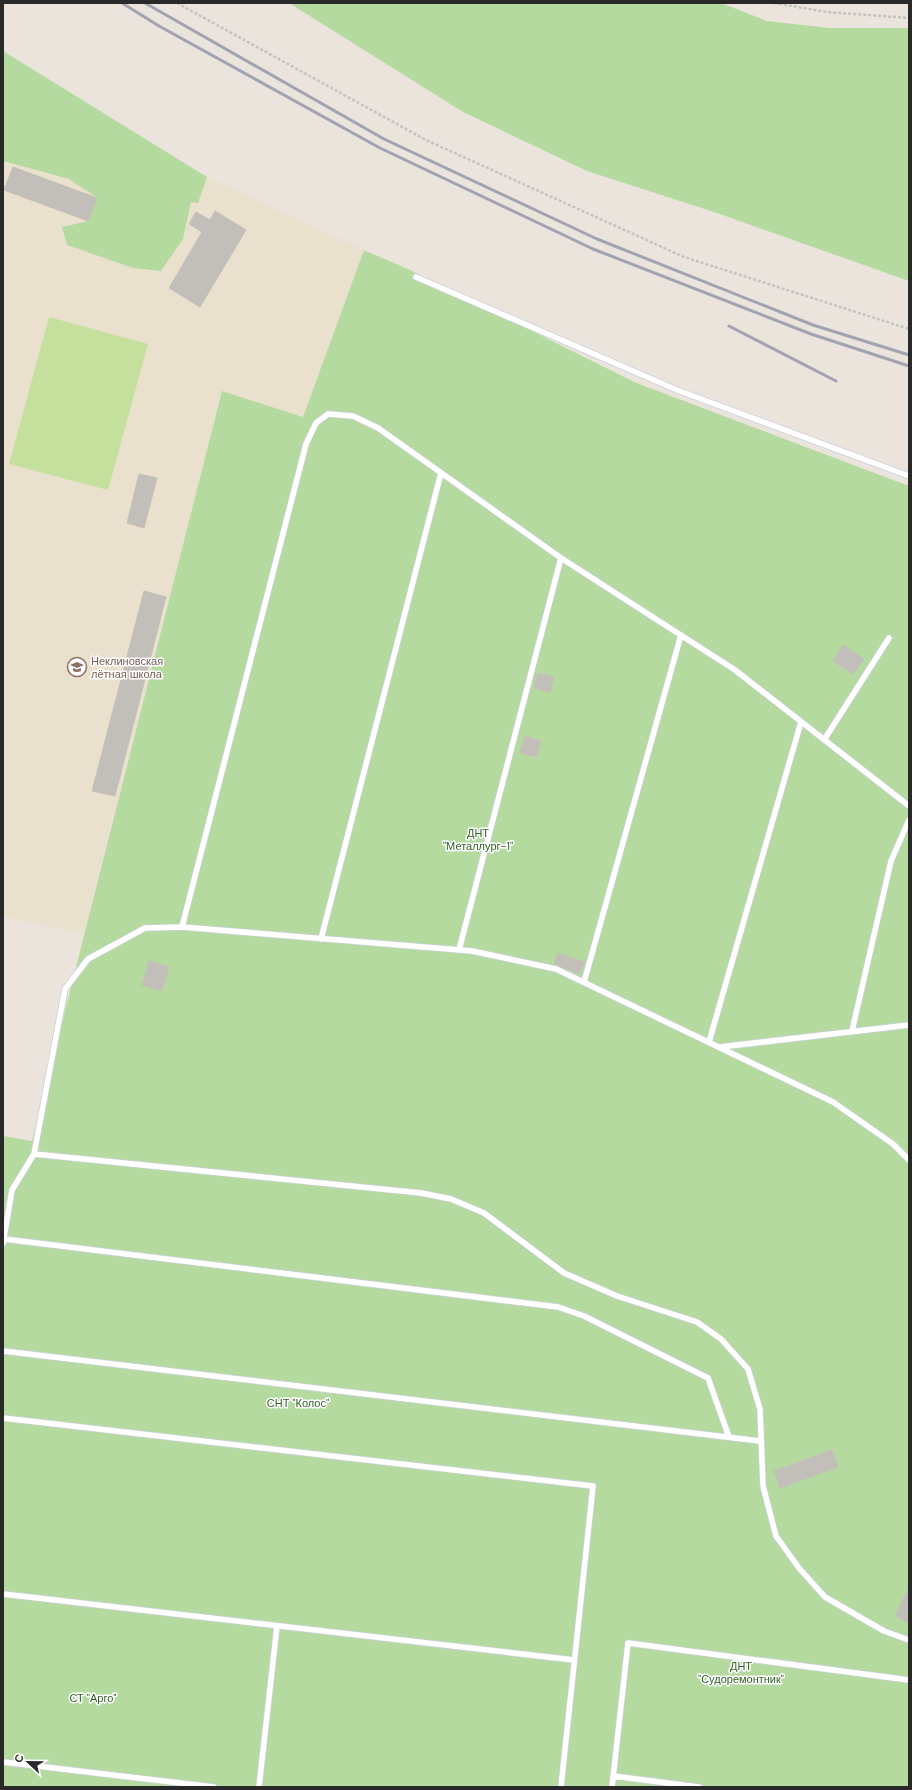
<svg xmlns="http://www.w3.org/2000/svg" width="912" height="1790" viewBox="0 0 912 1790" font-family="'DM Sans',sans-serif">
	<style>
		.education { fill: #eae0ce }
		.green { fill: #b5daa0 }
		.pitch { fill: #c5e09d }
		.building { fill: #c2beb9; stroke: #c5c0b7 }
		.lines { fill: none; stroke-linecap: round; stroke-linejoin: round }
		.service-casing { stroke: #cccfd9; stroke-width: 7 }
		.path { stroke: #c3c3c3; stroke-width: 2.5; stroke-dasharray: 3 2; stroke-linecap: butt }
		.service { stroke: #fff; stroke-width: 5.5 }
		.rail { stroke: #a1a3b1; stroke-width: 3 }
		.labels { text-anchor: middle; stroke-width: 3; stroke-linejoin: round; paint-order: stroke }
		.education-label { font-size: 11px; fill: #785e54; stroke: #fff; text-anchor: start }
		.park-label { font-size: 11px; fill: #305d23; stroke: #fff }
	</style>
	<rect width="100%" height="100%" fill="#eae4dd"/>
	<path class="education" d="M3,82L364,250L303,418L222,391L84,934L3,917Z"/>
	<path class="green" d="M289,3H721L767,21L829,28H909V281L717,213L587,171L463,112Z
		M3,51L207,177L198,203L191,202L183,239L161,271L133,268L67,245L62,227L88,221L97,198L69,179L3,161Z
		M364,250L410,270L634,382L909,486V1787H3V1136L32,1141L222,391L303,417Z"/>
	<path class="pitch" d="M49,317L148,344L108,490L9,464Z"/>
	<path class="building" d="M13,167L97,198L88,221L4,190Z
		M215,211L246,230L200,307L169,288L202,232L189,224L196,212L210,220Z
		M139,474L157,478L144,528L127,523Z
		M144,591L166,597L115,796L92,791Z
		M843,645L864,659L853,674L833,661Z
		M538,673L554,677L550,692L534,688Z
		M525,736L541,741L536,757L520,753Z
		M558,953L584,962L580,974L554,964Z
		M149,961L169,967L162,991L142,985Z
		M832,1450L838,1467L780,1488L774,1471Z
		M909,1587V1623L895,1616Z"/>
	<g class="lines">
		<g class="service-casing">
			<path id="service" d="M416,277L677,390L909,476
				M824,740L889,638
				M182,927L306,444L316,423L328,414L353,416L378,428L561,558L735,670L909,806
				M321,939L441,473
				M459,950L561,558
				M584,982L681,635
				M852,1031L891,861L909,820
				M709,1042L801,722
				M720,1047L909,1025
				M34,1154L421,1193L451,1199L484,1213L564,1273L617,1296L697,1322L721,1339L748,1369L760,1409L763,1486L776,1536L799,1568L825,1597L884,1631L909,1640
				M4,1239L558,1307L584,1316L708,1378L729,1437
				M3,1243L12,1190L34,1154L65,989L88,959L145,928L182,927L472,951L556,969L833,1102L893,1144L909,1160
				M3,1351L760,1441
				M3,1418L593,1486L561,1787
				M3,1594L574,1660
				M3,1762L214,1787
				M613,1776L699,1787
				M259,1787L277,1626
				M612,1787L628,1643L909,1680"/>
		</g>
		<path class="path" d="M177,3L426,140L684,257L909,329
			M774,3L827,12L909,18"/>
		<use href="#service" class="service"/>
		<path class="rail" d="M122,3L159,26L380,148L593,249L811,334L909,366
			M145,3L384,139L597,239L813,325L909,355
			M729,326L836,381"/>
	</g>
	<defs>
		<g id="school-ring" transform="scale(1)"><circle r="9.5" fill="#fff" stroke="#8d6e63" stroke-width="1.5"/><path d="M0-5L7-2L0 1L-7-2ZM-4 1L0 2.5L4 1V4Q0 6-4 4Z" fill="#8d6e63"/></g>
	</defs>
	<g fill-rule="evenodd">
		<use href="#school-ring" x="77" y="667"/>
	</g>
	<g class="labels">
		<g class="education-label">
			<text x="91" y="665">Неклиновская<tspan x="91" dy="13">лётная школа</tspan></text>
		</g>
		<g class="park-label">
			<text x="478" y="837">ДНТ<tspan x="478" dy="13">"Металлург-1"</tspan></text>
			<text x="298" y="1407">СНТ "Колос"</text>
			<text x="741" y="1670">ДНТ<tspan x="741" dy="13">"Судоремонтник"</tspan></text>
			<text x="93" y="1702">СТ "Арго"</text>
		</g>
	</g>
	<rect width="912" height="1790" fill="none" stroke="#292929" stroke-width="8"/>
	<g transform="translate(28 1762) rotate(292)" stroke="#ffffff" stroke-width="3" paint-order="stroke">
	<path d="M0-3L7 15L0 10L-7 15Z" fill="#292929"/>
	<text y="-6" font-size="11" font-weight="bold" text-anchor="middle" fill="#292929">С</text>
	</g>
</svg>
